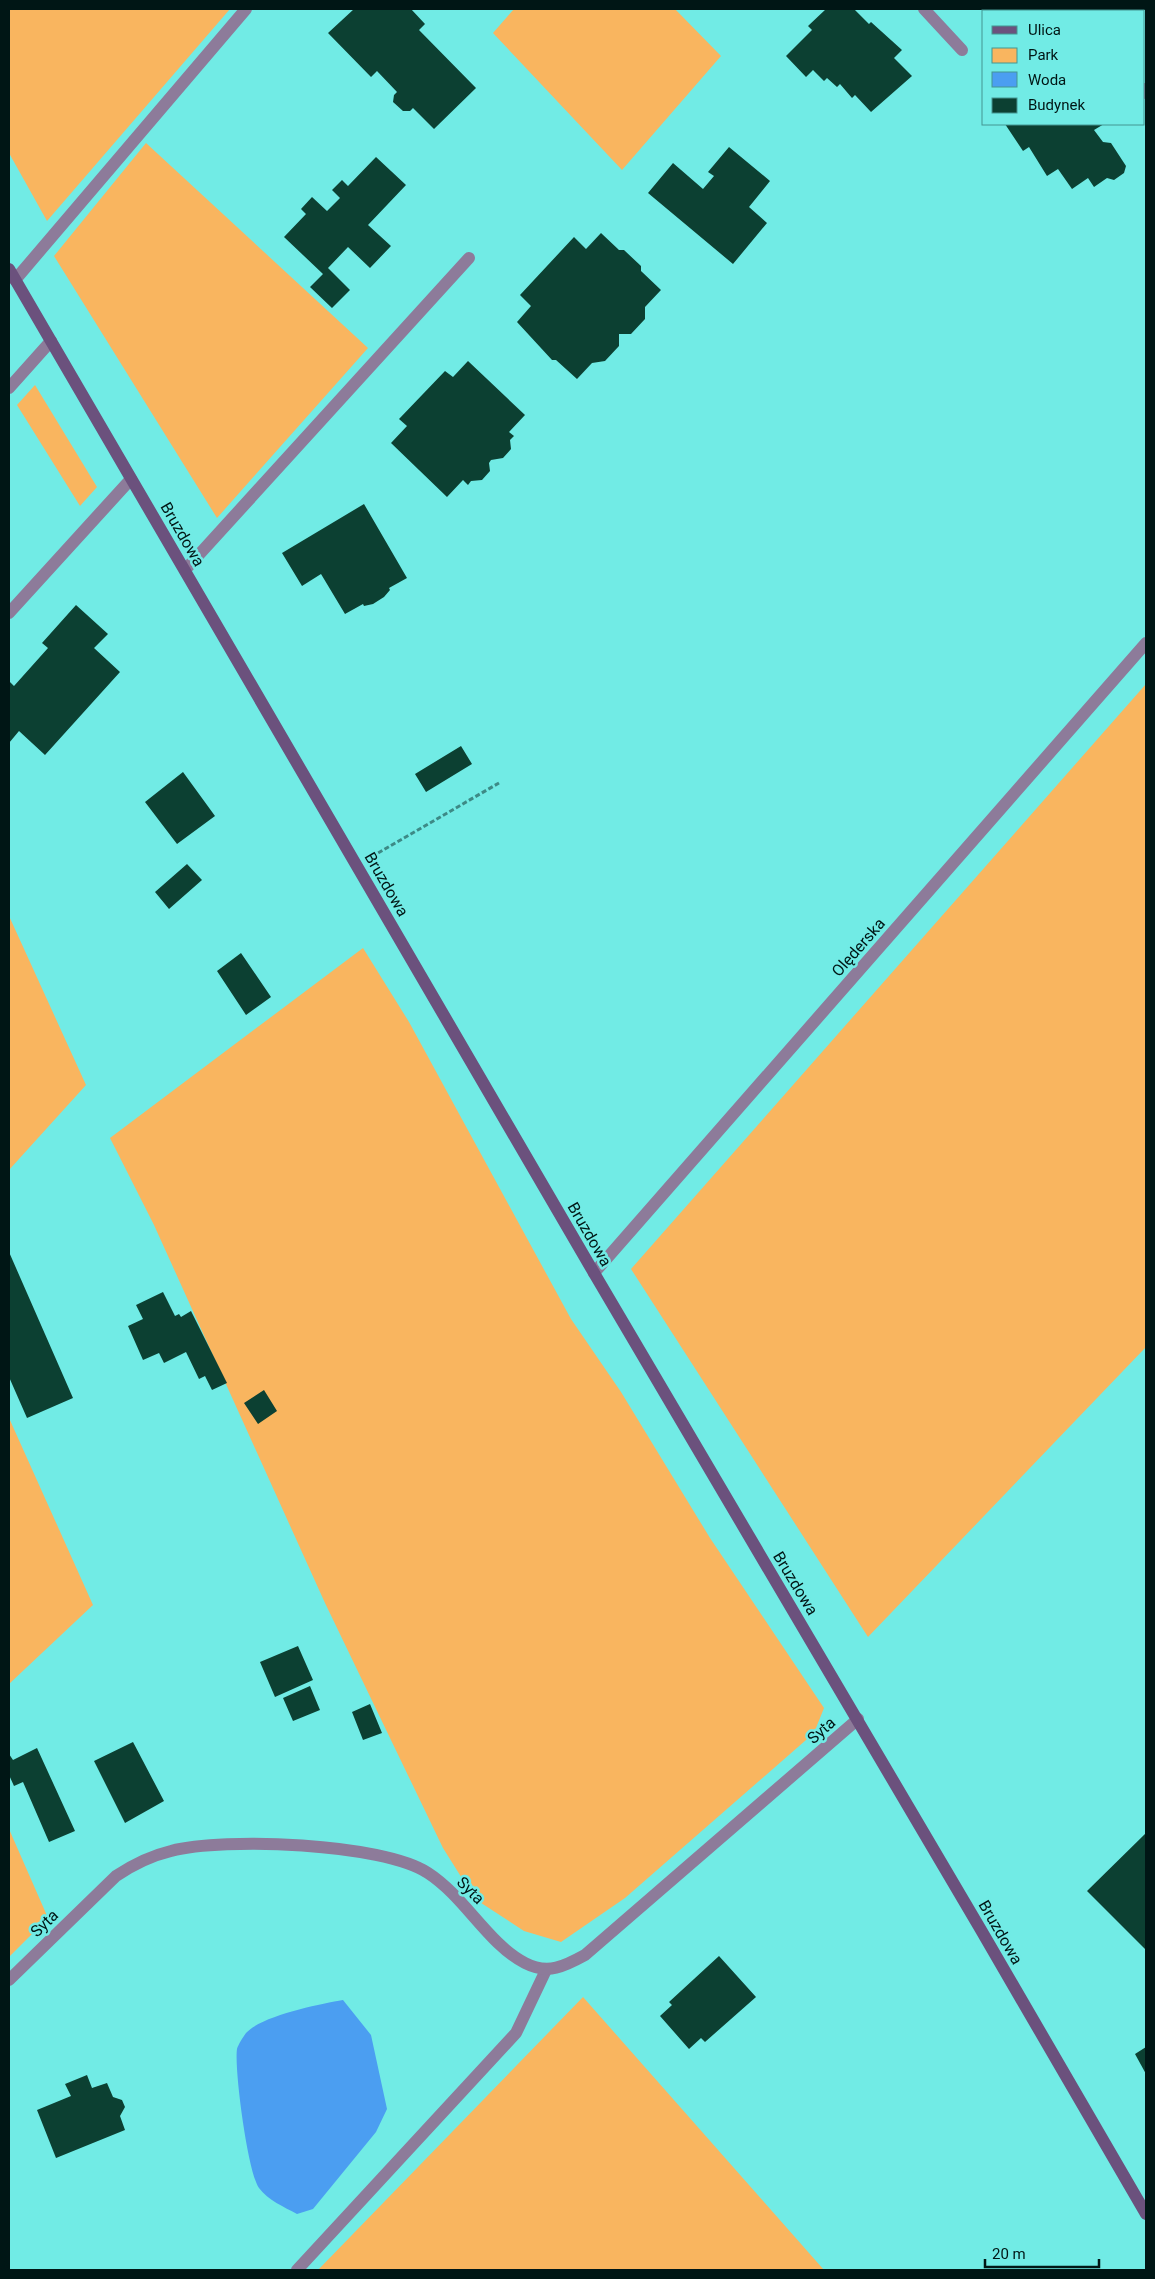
<svg xmlns="http://www.w3.org/2000/svg" width="1155" height="2279" viewBox="0 0 1155 2279" font-family="Roboto,sans-serif">
	<style>
		.green { fill: #f9b55f }
		.water { fill: #4b9ef1 }
		.building { fill: #0c4032 }
		.lines { fill: none; stroke-linecap: round; stroke-linejoin: round }
		.path { stroke: #3d8a86; stroke-width: 3; stroke-dasharray: 5 2.5; stroke-linecap: butt }
		.lane { stroke: #8d7b9a; stroke-width: 12 }
		.street { stroke: #8d7b9a; stroke-width: 12 }
		.secondary { stroke: #6b517d; stroke-width: 12 }
		.labels { text-anchor: middle; stroke-width: 5; stroke-linejoin: round; paint-order: stroke }
		.street-label { font-size: 16px; fill: #001615; stroke: #71ebe5 }
	</style>
	<rect width="100%" height="100%" fill="#71ebe5"/>
	<path class="green" d="M9,9H230L47,221L9,153Z
		M514,9H675L721,56L622,170L493,33Z
		M146,143L368,348L217,518L54,256Z
		M35,385L97,487L80,506L17,405Z
		M1146,684V1347L868,1637L631,1269Z
		M9,916L86,1085L9,1170Z
		M363,948L409,1022L571,1319L621,1392L710,1538L824,1708L814,1733L625,1898L561,1942L524,1931L475,1899L443,1848L325,1603L154,1225L110,1138Z
		M9,1418L93,1605L9,1684Z
		M9,1829L48,1918L9,1957Z
		M583,1997L824,2270H318Z"/>
	<path class="water" d="M343,2000L371,2035L387,2109L376,2132L313,2209L297,2214C284,2207 268,2200 259,2188C248,2173 234,2069 237,2049C238,2045 243,2037 246,2033C261,2016 320,2004 343,2000Z"/>
	<path class="building" d="M354,9H411L425,24L419,30L476,88L434,129L413,108L410,111H403L393,102L394,95L397,92L377,71L371,77L328,33Z
		M826,9H854L869,24L871,22L902,50L894,58L912,76L871,112L855,95L852,98L840,84L837,87L827,78L824,81L813,70L806,77L786,56L812,30L808,26Z
		M1005,124H1104L1094,130L1103,142L1111,143L1126,166L1124,173L1114,180L1107,178L1094,187L1088,178L1072,189L1058,169L1047,176L1029,147L1023,151Z
		M729,147L770,181L749,207L767,223L733,264L648,193L673,163L703,189L714,176L708,172Z
		M376,157L406,185L368,225L391,246L370,268L348,247L328,268L350,290L332,308L310,287L323,274L284,237L306,214L301,209L312,197L327,211L340,198L332,190L342,180L348,186Z
		M601,233L619,250H624L641,266V271L661,290L645,307V319L631,334H619V346L605,361L592,363L577,379L556,360H552L517,322L531,306L520,295L574,237L586,249Z
		M468,361L525,415L509,432L514,436L510,440L511,449L503,458L491,460L489,463L490,471L482,480L471,481L468,485L463,480L447,497L391,443L407,426L399,419L445,371L453,377Z
		M364,504L407,578L389,588L390,590L384,597L373,604L364,606L363,604L345,614L321,574L302,586L282,553Z
		M76,605L108,634L94,648L120,672L45,755L19,731L9,743V681L14,686L48,648L42,643Z
		M461,746L472,764L426,792L415,774Z
		M183,772L215,816L177,844L145,802Z
		M187,864L202,880L169,909L155,892Z
		M241,953L271,997L246,1015L217,971Z
		M9,1252L73,1398L27,1418L9,1377Z
		M163,1292L175,1316L179,1314L181,1317L191,1311L227,1383L212,1390L205,1376L199,1379L186,1352L164,1363L159,1353L143,1360L128,1326L143,1319L136,1305Z
		M264,1390L277,1411L258,1424L244,1403Z
		M298,1646L313,1680L275,1697L260,1662Z
		M310,1686L320,1710L293,1721L283,1698Z
		M370,1704L382,1733L363,1740L352,1712Z
		M133,1742L164,1801L125,1823L94,1761Z
		M37,1748L75,1831L49,1842L23,1782L14,1786L9,1775V1754L13,1760Z
		M1146,1833V1950L1087,1891Z
		M719,1956L756,1997L705,2042L701,2038L689,2049L660,2016L672,2005L669,2002Z
		M1146,2047V2074L1135,2054Z
		M87,2075L92,2088L107,2083L113,2097L122,2100L125,2107L120,2116L125,2130L56,2158L37,2110L71,2096L65,2084Z"/>
	<g class="lines">
		<path class="path" d="M378,853L499,783"/>
		<path class="lane" d="M9,613L131,479
			M297,2270L516,2033L546,1970"/>
		<path class="street" d="M924,9L962,50
			M1144,89L1146,93
			M15,280L246,9
			M9,388L51,341
			M185,570L469,258
			M594,1273L1146,643
			M9,1980L116,1876C134,1864 150,1856 171,1851C224,1837 382,1843 428,1873C465,1897 488,1944 525,1963C548,1975 565,1966 585,1955L858,1719"/>
		<path class="secondary" d="M9,269L594,1273L981,1930L1146,2214"/>
	</g>
	<g class="labels">
		<g class="street-label">
			<text transform="translate(183 534) rotate(60)" y="6">Bruzdowa</text>
			<text transform="translate(387 884) rotate(60)" y="6">Bruzdowa</text>
			<text transform="translate(858 947) rotate(-49)" y="6">Olęderska</text>
			<text transform="translate(590 1234) rotate(60)" y="6">Bruzdowa</text>
			<text transform="translate(796 1583) rotate(59)" y="6">Bruzdowa</text>
			<text transform="translate(821 1730) rotate(-41)" y="6">Syta</text>
			<text transform="translate(471 1890) rotate(45)" y="6">Syta</text>
			<text transform="translate(44 1923) rotate(-44)" y="6">Syta</text>
			<text transform="translate(1001 1932) rotate(60)" y="6">Bruzdowa</text>
		</g>
	</g>
	<rect width="1155" height="2279" fill="none" stroke="#001615" stroke-width="20"/>
	<rect x="982" y="10" width="162" height="115" fill="#71ebe5" stroke="#449692"/>
	<rect x="992" y="26" width="25" height="8" fill="#6b517d" stroke="#449692"/>
	<text x="1028" y="35" font-size="15" fill="#001615">Ulica</text>
	<rect x="992" y="48" width="25" height="15" fill="#f9b55f" stroke="#449692"/>
	<text x="1028" y="60" font-size="15" fill="#001615">Park</text>
	<rect x="992" y="72" width="25" height="15" fill="#4b9ef1" stroke="#449692"/>
	<text x="1028" y="85" font-size="15" fill="#001615">Woda</text>
	<rect x="992" y="98" width="25" height="15" fill="#0c4032" stroke="#449692"/>
	<text x="1028" y="110" font-size="15" fill="#001615">Budynek</text>
	<path d="M985 2259v8h114v-8" fill="none" stroke="#001615" stroke-width="2.5"/>
	<text x="992" y="2259" font-size="15" fill="#001615" stroke="#71ebe5" stroke-width="4" paint-order="stroke">20 m</text>
</svg>
